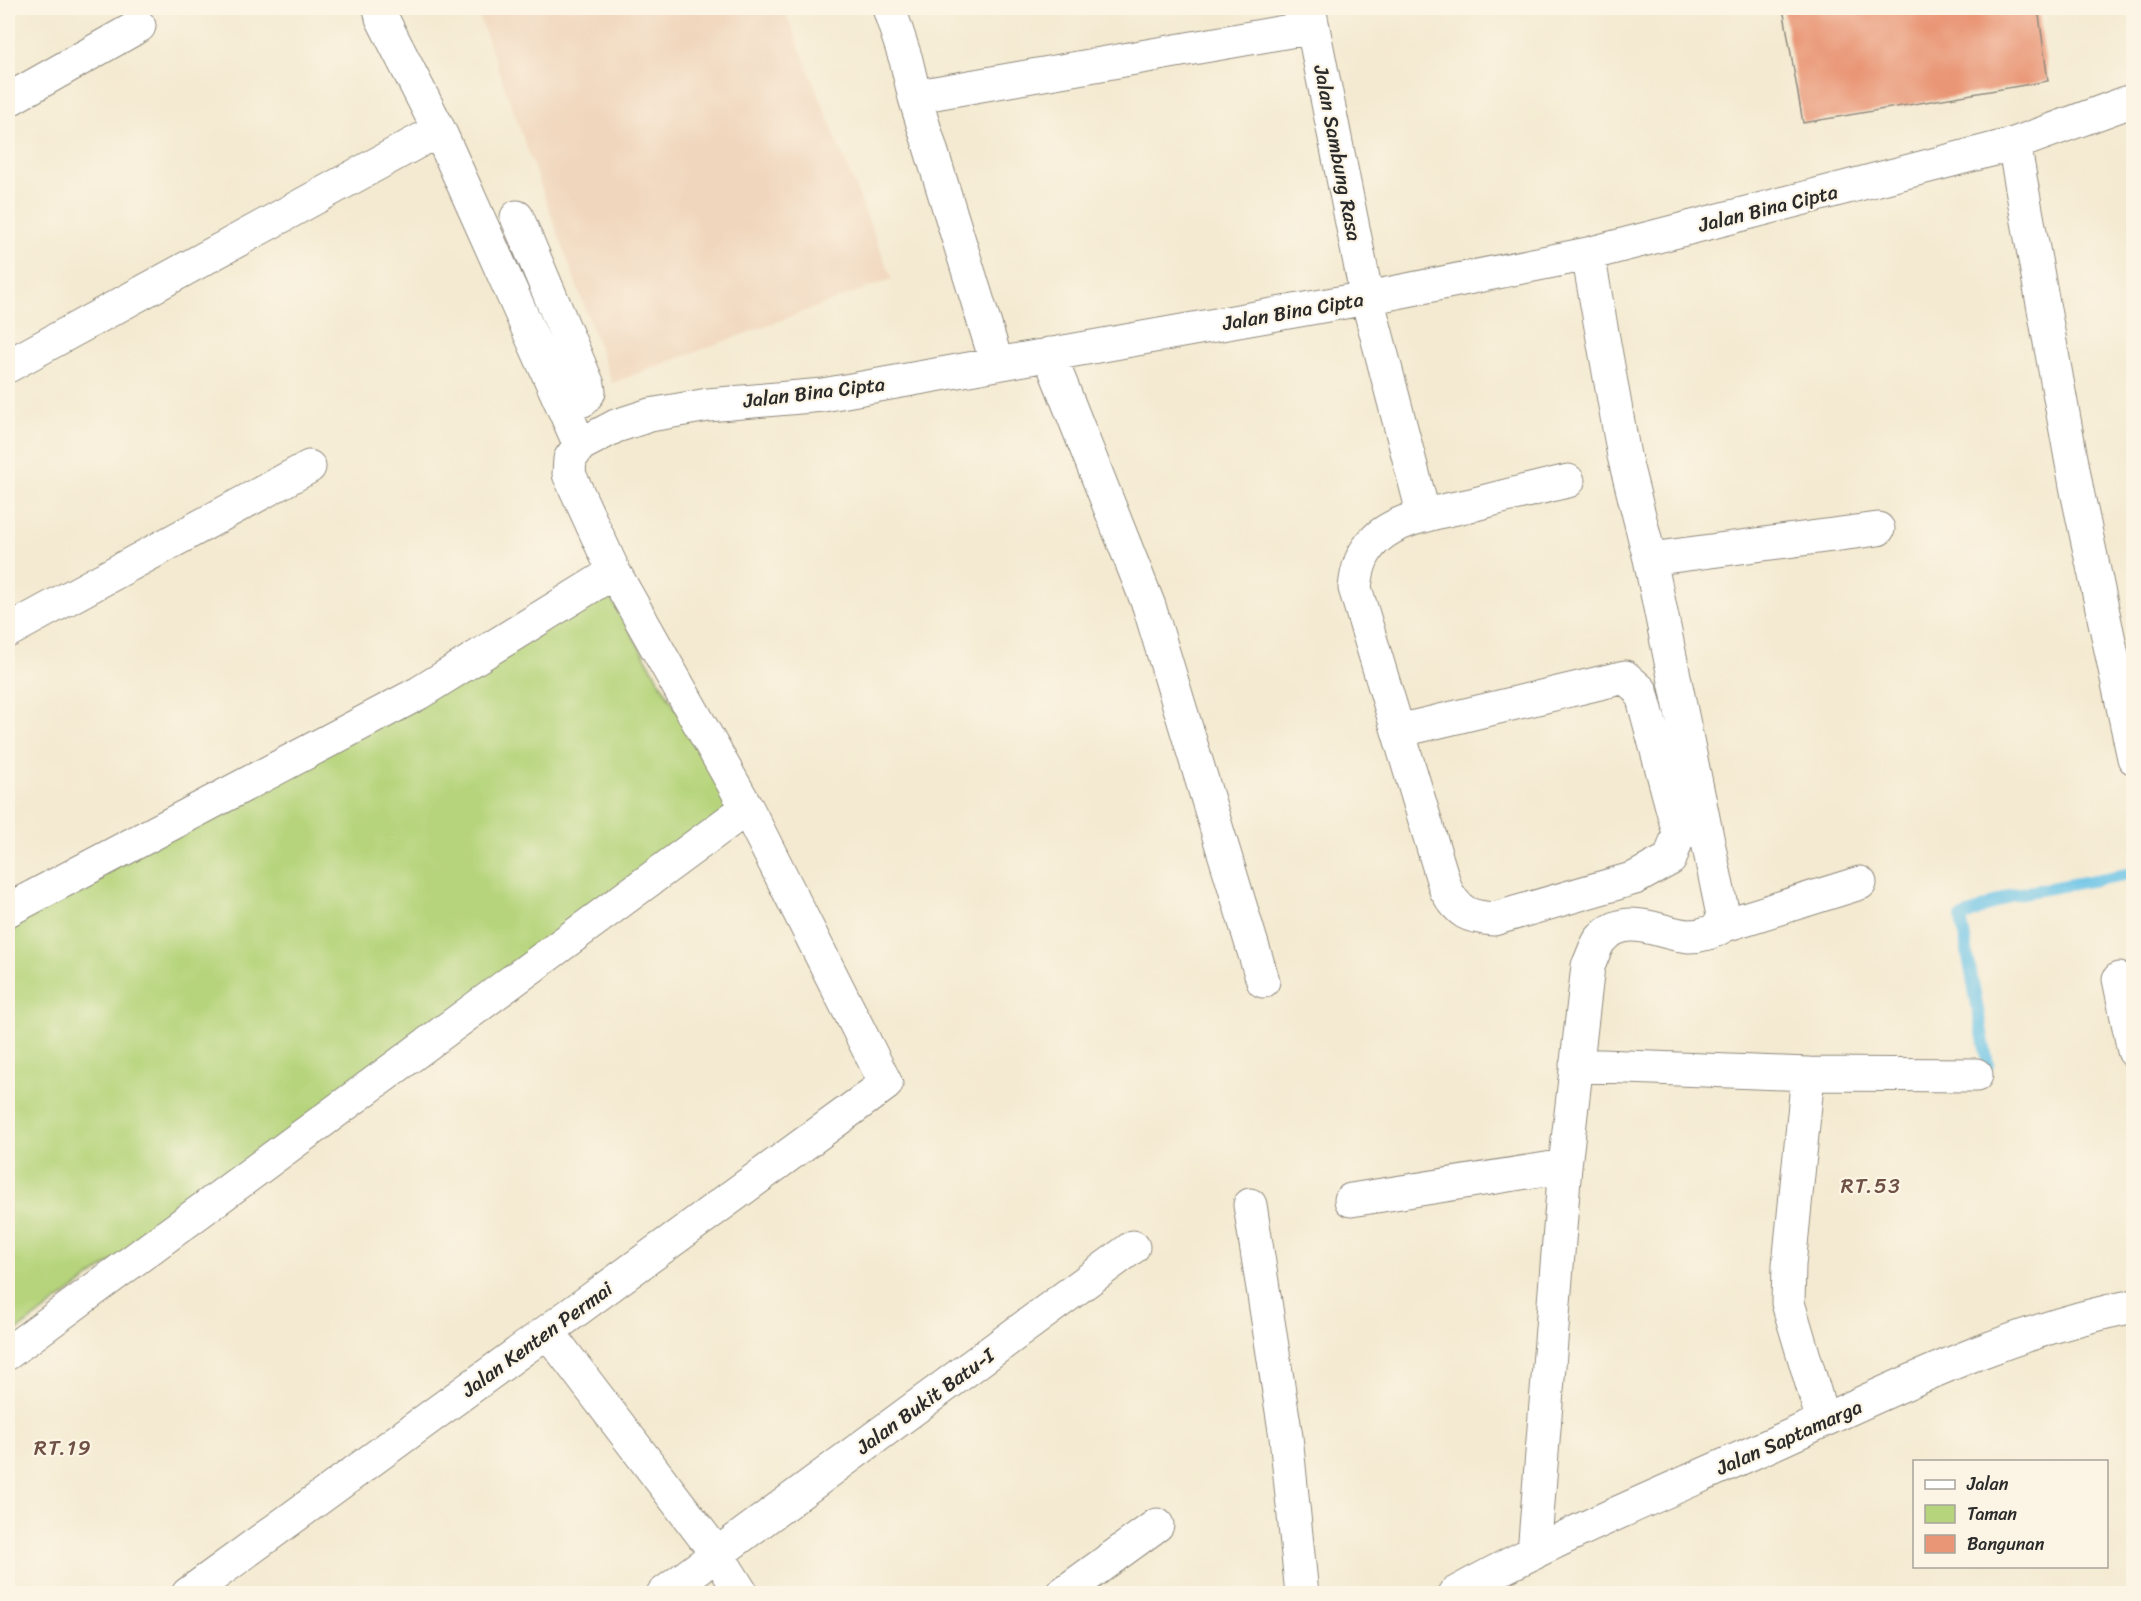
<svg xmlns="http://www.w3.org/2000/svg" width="2141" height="1601" viewBox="0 0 2141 1601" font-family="Sriracha,sans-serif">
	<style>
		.built { fill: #f0d6bc }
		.green { fill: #b6d47b; stroke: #708053; stroke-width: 1.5 }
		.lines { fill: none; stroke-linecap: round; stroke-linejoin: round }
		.stream { stroke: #69c3e7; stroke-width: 12 }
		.building { fill: #e99676 }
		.minor-casing { stroke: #908a7e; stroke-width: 35 }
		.minor { stroke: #fff; stroke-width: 33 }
		.labels { text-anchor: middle; stroke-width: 4.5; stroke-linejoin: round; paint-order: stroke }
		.street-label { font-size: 20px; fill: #2b2b2b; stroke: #fcf5e5 }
		.neighbourhood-label { font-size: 21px; letter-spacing: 1.5px; fill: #6e5045; stroke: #fcf5e5 }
	</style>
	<rect width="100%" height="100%" fill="#fcf5e5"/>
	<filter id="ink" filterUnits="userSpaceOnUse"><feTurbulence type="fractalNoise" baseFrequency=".0167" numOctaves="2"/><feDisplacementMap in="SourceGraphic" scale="12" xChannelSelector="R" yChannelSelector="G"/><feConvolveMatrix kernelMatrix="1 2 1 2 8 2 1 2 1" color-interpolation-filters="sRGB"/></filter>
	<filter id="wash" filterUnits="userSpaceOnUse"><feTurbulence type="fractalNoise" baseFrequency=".008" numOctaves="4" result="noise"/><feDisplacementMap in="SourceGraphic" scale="24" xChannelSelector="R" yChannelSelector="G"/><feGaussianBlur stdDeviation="1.35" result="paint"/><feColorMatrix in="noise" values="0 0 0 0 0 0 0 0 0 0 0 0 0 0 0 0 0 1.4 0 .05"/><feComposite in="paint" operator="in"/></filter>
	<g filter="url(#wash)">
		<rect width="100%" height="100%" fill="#f4ead1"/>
		<path class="built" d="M476,8H784L892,279L612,383Z"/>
		<path class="green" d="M606,590L735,810L8,1337V916Z"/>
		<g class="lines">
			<path class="stream" d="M1988,1065L1961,918L2011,895L2134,873"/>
		</g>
		<g id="blocks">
			<path class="building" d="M1783,8H2038L2048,81L1803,123Z"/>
		</g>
	</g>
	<g filter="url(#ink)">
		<use href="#blocks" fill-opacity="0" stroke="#908a7e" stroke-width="1.5"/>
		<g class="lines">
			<g class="minor-casing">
				<path id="minor" d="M380,8L382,18L439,130L580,445
					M889,8L906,60L915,98L935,93L1313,27
					M1309,8L1367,298L1424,516
					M915,98L997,364
					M8,100L139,26
					M2014,144L2077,491L2134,758
					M517,217L588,385L589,392L583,400L563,407
					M1049,354L1149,606L1263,981
					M8,366L439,130
					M1650,559L1878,529
					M8,631L309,467
					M1398,731L1625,677L1641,691L1679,833L1670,859L1635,878L1494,919C1468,917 1459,913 1446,890L1355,588C1357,568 1362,552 1376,539C1399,517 1445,511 1475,504C1506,496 1537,488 1568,481
					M8,910L419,693L614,572
					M1725,925L1860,883
					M2119,979L2134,1051
					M1576,1065L1808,1074L1976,1075
					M1808,1074L1789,1265L1788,1303L1823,1421
					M1351,1200L1565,1166
					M1250,1205L1286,1437L1302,1594
					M548,1332L717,1554L742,1594
					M8,1353L747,808
					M1534,1553L1565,1166L1588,966C1592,958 1595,947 1600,940C1627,910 1659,934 1689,936C1703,936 1714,932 1725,925L1650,559L1624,456L1588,254
					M188,1594L886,1084L747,808L614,572L569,474L570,459L580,445L616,426L650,415L708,405L823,395L1367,298L1588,254L2014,144L2134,100
					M663,1594L1133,1247
					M1062,1594L1157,1525
					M1454,1594C1556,1537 1664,1493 1770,1445C1888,1392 2005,1331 2134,1306"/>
			</g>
			<use href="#minor" class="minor"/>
		</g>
	</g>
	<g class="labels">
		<g class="street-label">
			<text transform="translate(1338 153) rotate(79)" y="7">Jalan Sambung Rasa</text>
			<text transform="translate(1768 208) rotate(-14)" y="7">Jalan Bina Cipta</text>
			<text transform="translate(1293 311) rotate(-10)" y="7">Jalan Bina Cipta</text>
			<text transform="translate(814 392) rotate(-7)" y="7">Jalan Bina Cipta</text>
			<text transform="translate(537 1339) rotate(-36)" y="7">Jalan Kenten Permai</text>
			<text transform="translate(925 1401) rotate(-36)" y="7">Jalan Bukit Batu-I</text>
			<text transform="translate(1789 1437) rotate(-24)" y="7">Jalan Saptamarga</text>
		</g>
		<g class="neighbourhood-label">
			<text x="1871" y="1193">RT.53</text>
			<text x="63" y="1455">RT.19</text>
		</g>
	</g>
	<rect width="2141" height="1601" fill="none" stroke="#fcf5e5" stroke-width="30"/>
	<rect x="1913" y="1460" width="195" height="108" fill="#fcf5e5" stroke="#a8a49b" stroke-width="1.5"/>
	<rect x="1925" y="1480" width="30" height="9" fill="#ffffff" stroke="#a8a49b" stroke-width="1.5"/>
	<text x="1967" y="1490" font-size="18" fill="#2b2b2b">Jalan</text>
	<rect x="1925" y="1505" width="30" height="18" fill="#b6d47b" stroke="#a8a49b" stroke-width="1.5"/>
	<text x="1967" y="1520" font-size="18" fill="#2b2b2b">Taman</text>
	<rect x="1925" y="1535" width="30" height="18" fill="#e99676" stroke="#a8a49b" stroke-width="1.5"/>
	<text x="1967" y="1550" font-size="18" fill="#2b2b2b">Bangunan</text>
</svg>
